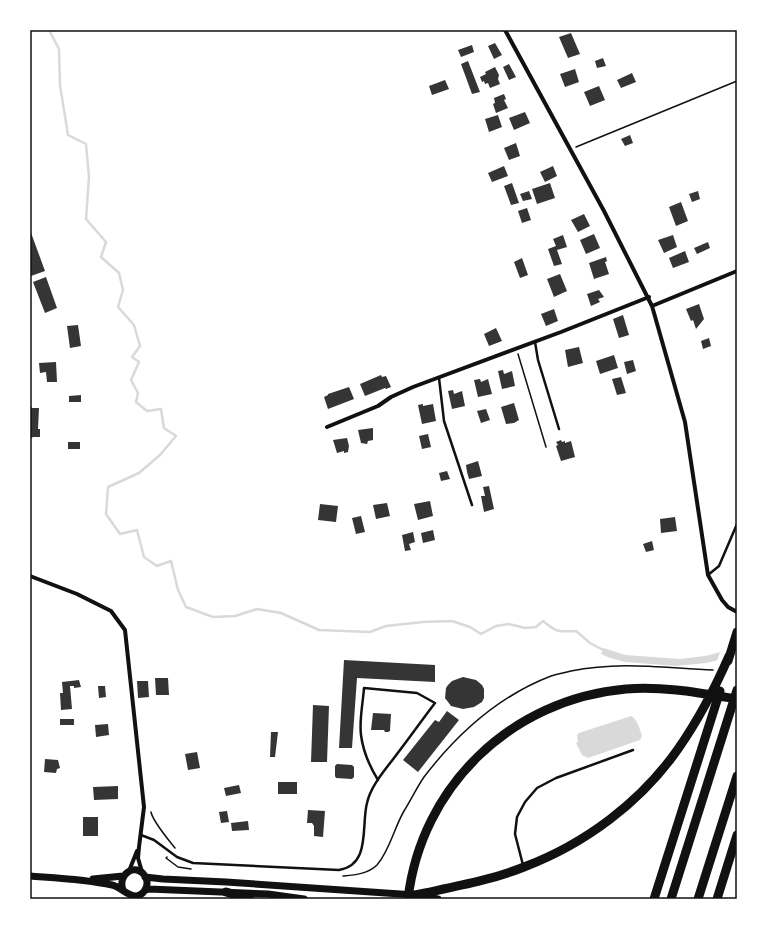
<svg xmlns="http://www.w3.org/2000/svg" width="767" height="929" viewBox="0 0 767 929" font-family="Literata,serif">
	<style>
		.water { fill: #d9d9d9 }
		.pier { fill: #fff }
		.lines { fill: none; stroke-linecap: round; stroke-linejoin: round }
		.stream { stroke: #d9d9d9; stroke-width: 2.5 }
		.building { fill: #353535 }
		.path { stroke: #111; stroke-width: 1.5 }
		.service { stroke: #111; stroke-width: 2.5 }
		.minor { stroke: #111; stroke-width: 4 }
		.primary { stroke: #111; stroke-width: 7 }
		.motorway { stroke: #111; stroke-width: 9 }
		.neatline { fill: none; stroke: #111; stroke-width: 1.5 }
	</style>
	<rect width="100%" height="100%" fill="#fff"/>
	<path class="water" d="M604,648L625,655L680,659L705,656L737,648V656L706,663L677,666L625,662L610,658L601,654Z
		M631,716C637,718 640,730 642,736L640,740L588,758L582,755L576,743L578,742L577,735L579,733Z"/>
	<path class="pier" d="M737,646V658L716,663L721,650Z"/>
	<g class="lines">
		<path class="stream" d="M49,30L59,49L60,85L68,135L86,144L89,177L86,219L106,242L101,257L119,273L123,290L118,307L134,325L140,346L132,357L139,362L131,380L138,393L136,402L147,411L161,409L164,428L176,436L160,455L139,473L108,487L106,514L120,534L137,530L144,557L157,566L171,561L178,590L186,607L213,617L235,616L257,609L281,613L319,630L370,632L386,626L423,622L452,621L470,627L481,634L496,626L509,624L525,628L536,627L543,621C556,632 558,632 576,631L590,643L605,651"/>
	</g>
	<path class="building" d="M571,33L580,54L568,58L559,37Z
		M495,43L502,55L494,59L488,46Z
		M472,45L474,52L461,57L458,50Z
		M603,58L606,66L597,68L595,61Z
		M468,61L480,92L472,94L461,64Z
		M509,64L516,77L509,80L503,67Z
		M495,67L499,75L498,79L500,84L490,88L488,83L485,84L484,81L482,82L480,77L486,74L485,72Z
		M575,69L579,82L565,87L560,74Z
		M632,73L636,82L621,88L617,80Z
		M445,80L449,89L432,95L429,86Z
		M599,86L605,100L590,106L584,92Z
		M504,94L506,99L504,100L508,108L496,113L493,104L495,103L494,98Z
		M525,112L530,123L514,130L509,118Z
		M498,115L502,127L489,132L485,119Z
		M630,135L633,143L625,146L621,139Z
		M516,143L520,156L509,160L504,148Z
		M504,166L508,176L492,182L488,173Z
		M553,166L557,176L545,182L540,172Z
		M512,183L519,203L511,205L504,186Z
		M550,183L555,198L537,204L532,189Z
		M529,191L532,199L523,201L520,194Z
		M698,191L700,199L692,202L689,194Z
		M681,202L688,221L676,226L669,207Z
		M527,208L531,220L522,223L518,211Z
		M584,214L590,226L578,232L571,220Z
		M30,230L45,271L31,276L30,274Z
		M594,234L600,248L586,254L580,240Z
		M563,235L567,247L557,250L562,264L554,266L548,249L556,246L553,239Z
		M673,235L677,247L664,253L658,240Z
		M708,242L710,248L697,254L694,248Z
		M685,251L689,262L673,268L669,258Z
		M606,257L607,261L605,262L609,274L594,279L589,263Z
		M522,258L528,275L520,278L514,262Z
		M560,274L567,291L554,297L547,279Z
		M46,277L57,308L45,313L33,282Z
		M599,290L604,297L598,299L600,302L591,306L587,294Z
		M699,304L704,319L696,329L693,320L691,321L686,309Z
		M554,309L558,321L546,326L541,314Z
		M623,315L629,335L619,338L613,319Z
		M78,325L81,346L70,348L67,326Z
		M496,328L502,341L489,346L484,334Z
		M709,338L711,346L703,349L701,341Z
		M579,347L583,363L568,367L565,350Z
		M614,355L618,368L600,374L596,361Z
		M633,360L636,371L627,374L624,362Z
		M56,362L57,382H47L46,372L40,373L39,363Z
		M503,370L504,374L512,371L515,386L502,389L498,371Z
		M381,375L382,377L386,376L391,387L386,389L385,388L365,396L360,384Z
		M621,377L626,393L617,395L612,379Z
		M480,379L481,382L488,379L492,394L478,397L474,380Z
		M349,387L354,399L328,409L324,397L328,395V394Z
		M453,390L454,394L462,391L465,406L452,409L448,391Z
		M81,395V402H69V396Z
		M514,403L519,420L514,423L506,424L501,407Z
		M423,404V406L433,404L436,421L422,424L418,405Z
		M30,405L32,408H39L38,429H40V437H33L30,439Z
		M486,409L490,420L481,423L477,411Z
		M373,428V440L368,441L367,444L361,443L358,430Z
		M428,434L431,447L422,449L419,436Z
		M347,438L349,446L348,452L344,453V451L337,453L333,440Z
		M561,440L562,442L565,441V443L571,441L575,457L561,461L556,446L558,445L556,442Z
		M68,442H80V449H68Z
		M478,461L482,476L469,479L467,472L466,465Z
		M447,471L450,479L441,481L439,473Z
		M489,486L494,509L484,512L481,496H485L483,487Z
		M430,501L433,516L418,520L414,504Z
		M387,503L390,516L376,519L373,505Z
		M320,504L338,506L336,522L318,520Z
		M361,516L365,532L356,534L352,518Z
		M675,517L677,531L661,533L660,519Z
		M433,530L435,540L423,543L421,533Z
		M413,532L415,542L409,544L411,550L405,551L402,535Z
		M652,541L654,550L646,552L643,544Z
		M344,660L435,665V682L357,678L352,748H339Z
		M463,677L476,680L482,685L484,689V698L482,702L474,707L463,709L451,706L445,698L446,688L448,685L452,681Z
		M155,678H168L169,695H156Z
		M79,680L81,687L74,688V686H70L72,709L61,710L60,693H63L62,682Z
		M137,681H148L149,697L138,698Z
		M98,686H105L106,697L99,698Z
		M313,705L329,706L327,762H311Z
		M447,711L459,720L418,772L403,760L435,720L439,722Z
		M373,713L391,714L390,731L388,732H385L384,730H371Z
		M60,719H74V725H60Z
		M108,724L109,735L96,737L95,725Z
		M271,732H278L275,757H270Z
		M197,752L200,768L188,770L185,754Z
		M45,759L58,760L60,768L57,769L56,773L44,772Z
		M337,764L352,765L354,767V777L352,779L336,778L335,776V766Z
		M278,782H297V794H278Z
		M239,785L241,793L226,796L224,788Z
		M118,786V799L94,800L93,787Z
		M308,810L325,811L323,837L314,836V826L312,823H307Z
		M227,811L229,822L221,823L219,812Z
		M83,817H98V836H83Z
		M248,821L249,830L232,831L231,823Z"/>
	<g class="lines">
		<path class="path" d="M576,147L737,81
			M518,354L546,447
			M151,812C153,822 168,839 175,848
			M167,857L166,858L178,867L191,869
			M343,876C354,875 368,874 377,865C390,850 394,828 404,811C411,800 417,787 424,777C457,734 499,696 551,676C557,674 564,673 571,671C620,661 664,668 713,670"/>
		<path class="service" d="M535,342L538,360L559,429
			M439,378L444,421L472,505
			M708,575L719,566L737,524
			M141,835L154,840L177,857L193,863L339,870C371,865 361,826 367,803C371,785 386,769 397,754C410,737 422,720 435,703L417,693L364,688C363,703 359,720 361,735C363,751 370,767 378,780
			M523,865L515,834L517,817L525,802L537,788L556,778L633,750"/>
		<path class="minor" d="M505,30L604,211L652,306L685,422L708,575L722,600L728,607L737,612
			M652,306L737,271
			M327,427L378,406L391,397L413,387L561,332L649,297
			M30,576L77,594L111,611L125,630L144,807L139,847L138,858L142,872
			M129,871L137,851"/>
		<path class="primary" d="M30,876C58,878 85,879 112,885C121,887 128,897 137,896C145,894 150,884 145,876C136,862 117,874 123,890
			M145,877L163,879L226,882L415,895L438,899
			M93,879L123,876
			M145,890L149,889L268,894L304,899"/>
		<path class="motorway" d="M728,661L737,632
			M226,892L250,899
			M415,895C452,887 489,881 524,867C585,844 641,802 678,749C699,719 715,688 729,656
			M408,899C421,786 512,699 626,689C663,686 700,693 737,699
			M654,899L720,691
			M671,899L737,690
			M698,899L737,776
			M717,899L737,835"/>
	</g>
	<rect width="767" height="929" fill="none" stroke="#ffffff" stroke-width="62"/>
	<rect x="31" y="31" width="705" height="867" class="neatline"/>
</svg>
